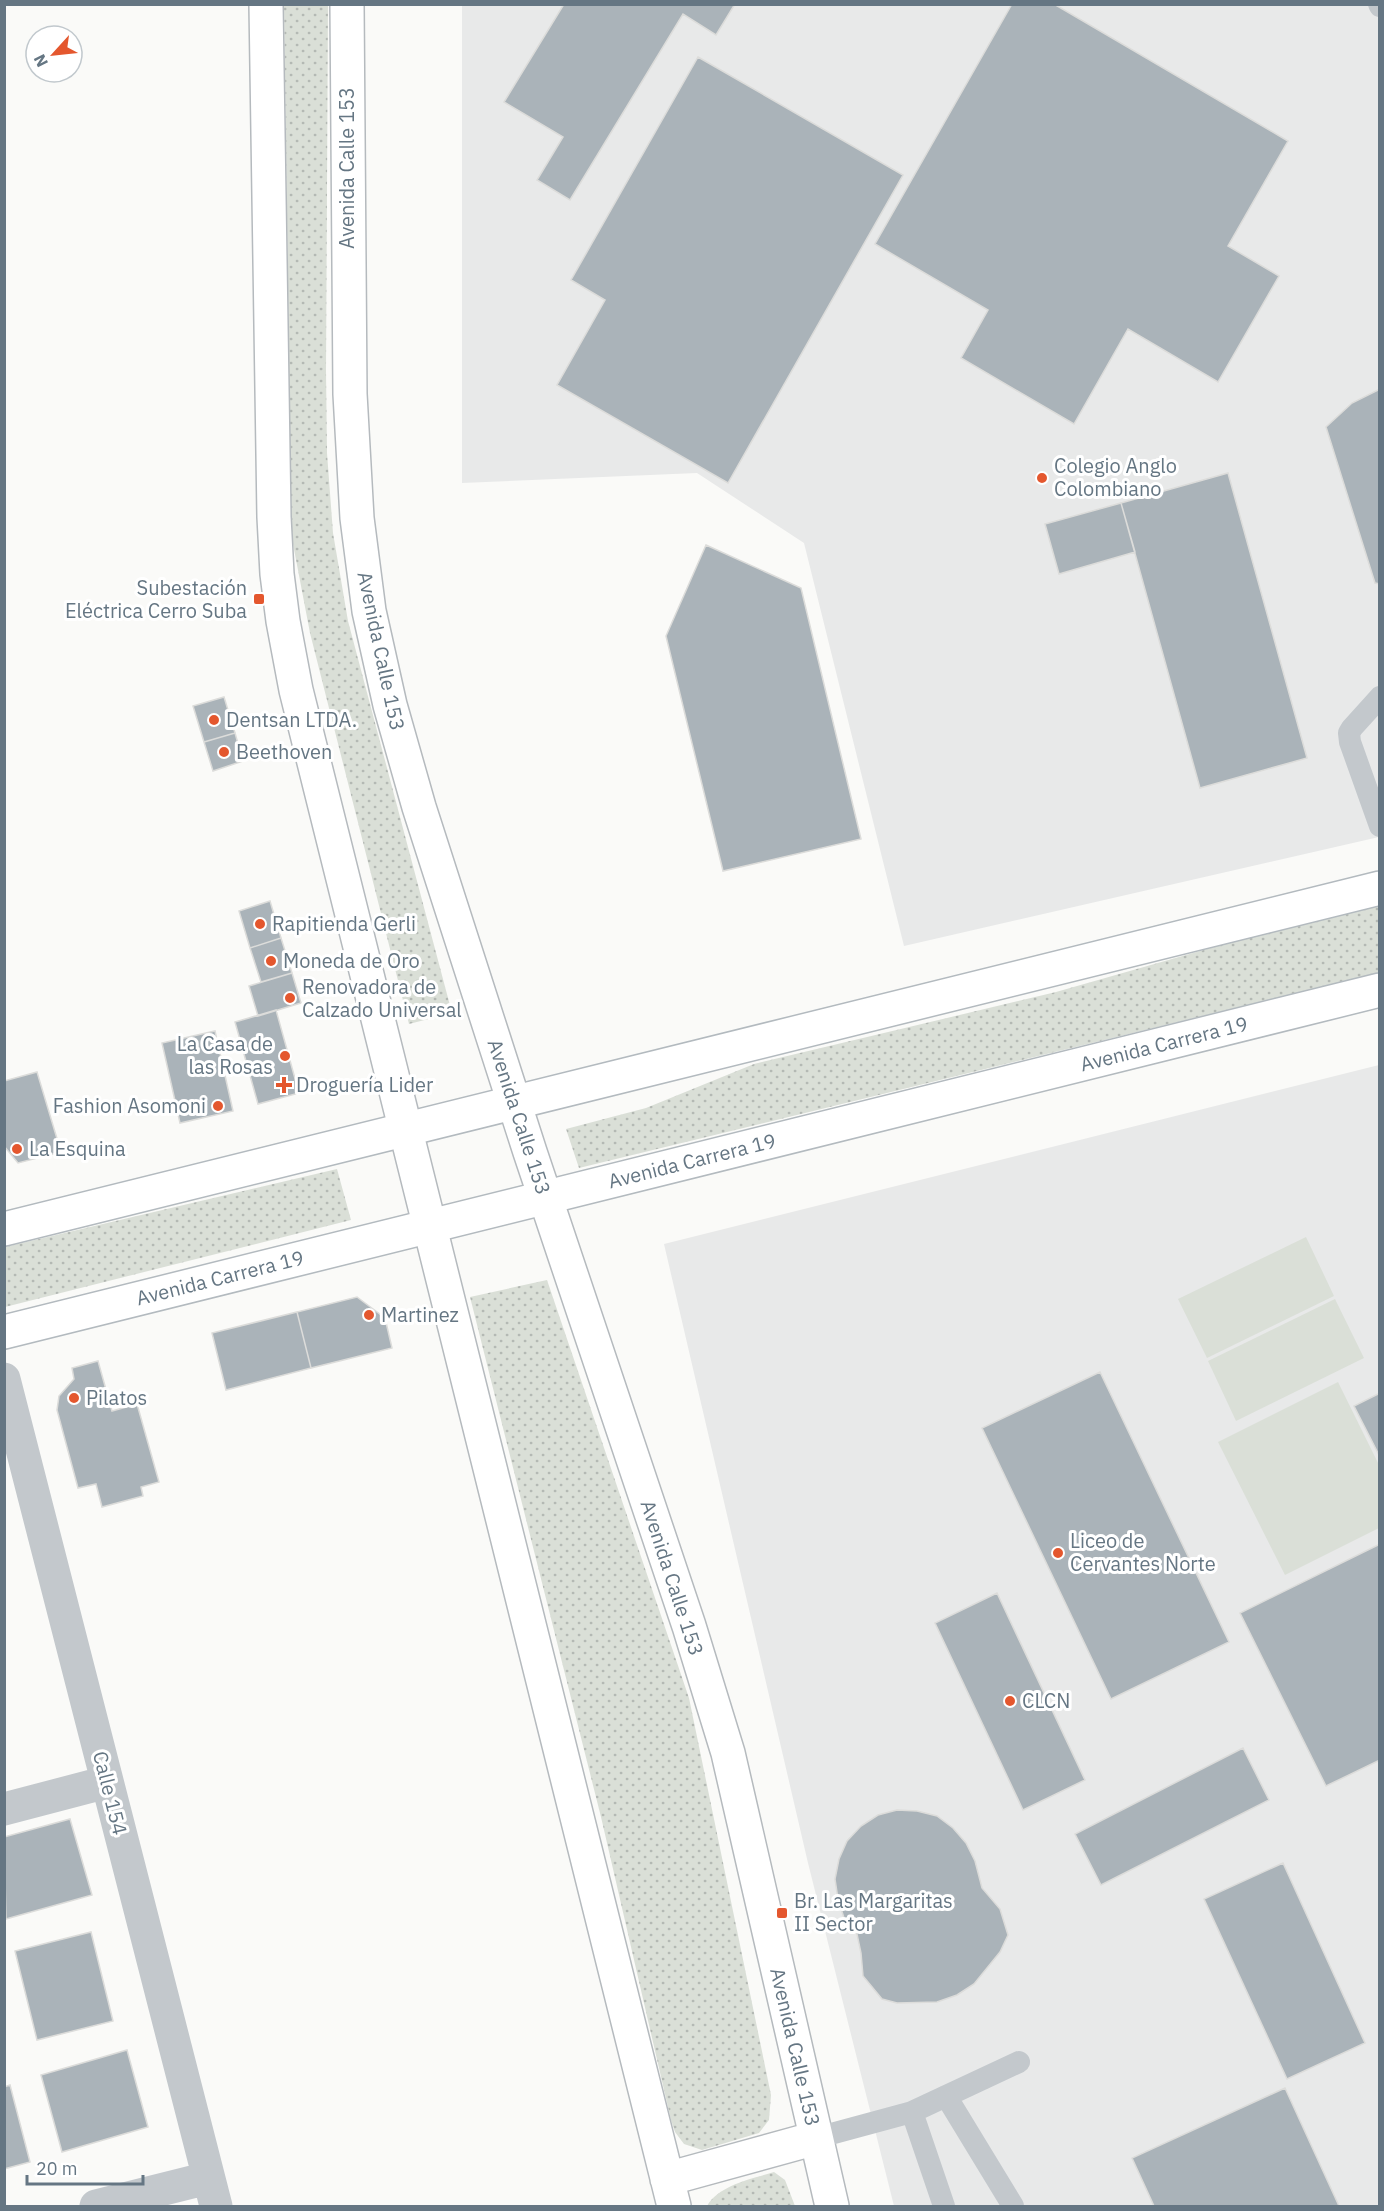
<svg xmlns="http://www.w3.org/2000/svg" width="1384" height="2211" viewBox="0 0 1384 2211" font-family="'IBM Plex Sans',sans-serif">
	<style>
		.built { fill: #e8e9e9 }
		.grass { fill: url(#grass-dots) }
		.green { fill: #dadfd7 }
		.building { fill: #aab3b9; stroke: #dcdcda; stroke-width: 1.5 }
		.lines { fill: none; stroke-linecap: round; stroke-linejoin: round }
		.secondary-casing { stroke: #b3babf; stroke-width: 36 }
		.primary-casing { stroke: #b5babe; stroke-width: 36 }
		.lane { stroke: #c3c8cc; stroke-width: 22 }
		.street { stroke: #c3c8cc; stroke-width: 33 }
		.secondary { stroke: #fff; stroke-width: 33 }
		.primary { stroke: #fff; stroke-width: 33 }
		.poi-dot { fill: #e4572e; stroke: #fff; stroke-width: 2 }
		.labels { text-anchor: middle; stroke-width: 6; stroke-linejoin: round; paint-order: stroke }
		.street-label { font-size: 20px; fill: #657683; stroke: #fff }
		.poi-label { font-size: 20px; fill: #657683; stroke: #fff; text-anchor: start }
	</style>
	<defs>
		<pattern id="grass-dots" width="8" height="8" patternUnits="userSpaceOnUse" patternTransform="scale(1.5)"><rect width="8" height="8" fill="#dadfd7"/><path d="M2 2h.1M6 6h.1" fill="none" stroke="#b4b9b4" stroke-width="1.8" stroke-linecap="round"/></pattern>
	</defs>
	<rect width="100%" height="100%" fill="#fafaf8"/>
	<path class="built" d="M462,5H1379V837L904,946L804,543L697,473L462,483Z
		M1379,1065V2206H894L808,1863L664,1244Z"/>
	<path class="grass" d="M284,5H328L326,371L327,453L333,533L348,621L452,1013L409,1024L310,633L293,544L287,457L289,359Z
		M1379,900V973L579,1168L566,1129L646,1108L754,1064L1056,992Z
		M337,1169L351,1220L5,1307V1247Z
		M547,1280L689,1698L771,2095L769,2120L759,2133L702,2150L684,2144L675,2132L671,2120L601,1817L470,1297Z
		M774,2172L785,2180L795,2206H707C719,2185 751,2179 774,2172Z"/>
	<path class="green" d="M1306,1237L1334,1296L1207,1358L1178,1299Z
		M1335,1299L1364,1358L1236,1421L1208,1361Z
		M1338,1382L1379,1465V1528L1285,1575L1218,1442Z"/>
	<path class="building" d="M564,4H735L716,35L683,14L570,200L537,180L563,137L504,102Z
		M1012,4H1054L1288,141L1228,246L1279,276L1218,382L1128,329L1074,424L961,358L988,310L875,244Z
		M698,57L903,175L728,483L557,385L605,300L571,280Z
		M1380,389V584L1375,583L1326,427L1352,403Z
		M1228,473L1307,758L1200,788L1121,503Z
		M1121,503L1135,552L1059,574L1045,524Z
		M706,545L801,588L861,839L723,871L666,636Z
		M224,697L235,733L204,742L193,706Z
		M235,733L243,761L213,771L204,742Z
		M270,901L281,938L250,948L239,911Z
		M281,938L292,973L261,982L250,948Z
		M292,973L301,1003L258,1016L249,986Z
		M276,1010L299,1093L258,1104L235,1022Z
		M215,1031L233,1111L180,1123L162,1043Z
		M37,1072L61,1152L18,1163L4,1146V1081Z
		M357,1297L385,1318L392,1348L311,1368L297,1312Z
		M297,1312L311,1368L226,1390L212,1333Z
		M98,1361L112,1411L137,1404L159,1482L141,1487L143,1496L102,1507L96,1484L78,1488L57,1410L59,1396L74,1379L72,1368Z
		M1100,1372L1229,1642L1111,1699L982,1428Z
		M1380,1393V1457L1354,1406Z
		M1380,1544V1760L1326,1786L1240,1613Z
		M997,1593L1085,1780L1023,1810L935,1623Z
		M1243,1748L1269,1800L1101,1885L1075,1834Z
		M897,1810L917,1811L937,1816L953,1828L966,1843L975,1861L982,1888L1000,1909L1008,1935L1000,1952L974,1984L957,1995L937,2002L897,2003L882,1999L863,1976L861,1953L857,1934L844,1918L838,1899L835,1879L839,1859L847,1841L861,1826L878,1815Z
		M70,1819L92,1895L6,1919L4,1837Z
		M1283,1863L1365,2043L1287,2079L1204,1899Z
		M91,1932L113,2021L37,2040L15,1951Z
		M127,2050L148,2127L62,2152L41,2075Z
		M10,2085L30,2162L4,2169V2087Z
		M1285,2088L1339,2206H1154L1132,2158Z"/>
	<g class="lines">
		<g class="secondary-casing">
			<path id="secondary" d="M4,1229L1380,888
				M4,1332L1380,990"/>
		</g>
		<g class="primary-casing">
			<path id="primary" d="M266,4L274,517L277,574L283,621L296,690L674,2206
				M347,4L350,394L357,518L369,611L390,705L419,807L530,1152L689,1626L728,1753L832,2206
				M667,2179L816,2138"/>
		</g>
		<path class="lane" d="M1379,4L1380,6
			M1380,697L1352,728L1349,733L1350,742L1380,826
			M946,2096L1013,2206
			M912,2112L944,2206
			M816,2138L912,2112L1019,2062"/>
		<path class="street" d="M4,1379L216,2206
			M4,1809L107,1782
			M96,2206L208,2178"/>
		<use href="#secondary" class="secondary"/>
		<use href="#primary" class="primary"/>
	</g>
	<g class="poi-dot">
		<circle cx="1042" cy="478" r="6"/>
		<rect x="253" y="593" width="12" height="12" rx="3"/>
		<circle cx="214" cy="720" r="6"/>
		<circle cx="224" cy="752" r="6"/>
		<circle cx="260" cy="924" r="6"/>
		<circle cx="271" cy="961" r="6"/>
		<circle cx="290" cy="998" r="6"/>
		<circle cx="285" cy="1056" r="6"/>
		<path d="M281 1076h6v6h6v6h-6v6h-6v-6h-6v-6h6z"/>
		<circle cx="218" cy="1106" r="6"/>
		<circle cx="17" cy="1149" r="6"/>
		<circle cx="369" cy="1315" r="6"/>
		<circle cx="74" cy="1398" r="6"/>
		<circle cx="1058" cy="1553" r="6"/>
		<circle cx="1010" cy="1701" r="6"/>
		<rect x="776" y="1907" width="12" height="12" rx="3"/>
	</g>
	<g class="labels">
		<g class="street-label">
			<text transform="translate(347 168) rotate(-90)" y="7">Avenida Calle 153</text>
			<text transform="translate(381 651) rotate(78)" y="7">Avenida Calle 153</text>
			<text transform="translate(1164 1044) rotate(-14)" y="7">Avenida Carrera 19</text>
			<text transform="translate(519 1117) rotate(72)" y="7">Avenida Calle 153</text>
			<text transform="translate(692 1161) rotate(-14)" y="7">Avenida Carrera 19</text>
			<text transform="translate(220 1278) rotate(-14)" y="7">Avenida Carrera 19</text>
			<text transform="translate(672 1578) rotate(72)" y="7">Avenida Calle 153</text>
			<text transform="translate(110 1793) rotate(76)" y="7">Calle 154</text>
			<text transform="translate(795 2047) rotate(77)" y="7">Avenida Calle 153</text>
		</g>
		<g class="poi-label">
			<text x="1054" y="473">Colegio Anglo<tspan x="1054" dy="23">Colombiano</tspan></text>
			<text x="247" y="595" text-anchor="end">Subestación<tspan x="247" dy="23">Eléctrica Cerro Suba</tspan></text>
			<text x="226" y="727">Dentsan LTDA.</text>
			<text x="236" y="759">Beethoven</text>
			<text x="272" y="931">Rapitienda Gerli</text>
			<text x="283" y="968">Moneda de Oro</text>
			<text x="302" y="994">Renovadora de<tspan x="302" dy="23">Calzado Universal</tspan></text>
			<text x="273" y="1051" text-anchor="end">La Casa de<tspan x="273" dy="23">las Rosas</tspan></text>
			<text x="296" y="1092">Droguería Lider</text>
			<text x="206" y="1113" text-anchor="end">Fashion Asomoni</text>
			<text x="29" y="1156">La Esquina</text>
			<text x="381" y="1322">Martinez</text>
			<text x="86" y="1405">Pilatos</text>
			<text x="1070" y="1548">Liceo de<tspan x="1070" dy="23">Cervantes Norte</tspan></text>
			<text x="1022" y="1708">CLCN</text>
			<text x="794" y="1908">Br. Las Margaritas<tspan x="794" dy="23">II Sector</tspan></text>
		</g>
	</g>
	<rect width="1384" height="2211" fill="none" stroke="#657683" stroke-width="12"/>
	<g transform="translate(54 54) rotate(243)"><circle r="28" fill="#ffffff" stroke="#c1c8cd" stroke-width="1.5"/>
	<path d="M0-4.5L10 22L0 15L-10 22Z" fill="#e4572e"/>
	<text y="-9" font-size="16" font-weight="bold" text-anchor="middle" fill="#657683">N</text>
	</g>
	<path d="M27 2175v9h116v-9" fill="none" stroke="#657683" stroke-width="3"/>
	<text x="36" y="2175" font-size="18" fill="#657683" stroke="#ffffff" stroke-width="4.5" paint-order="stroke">20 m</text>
</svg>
